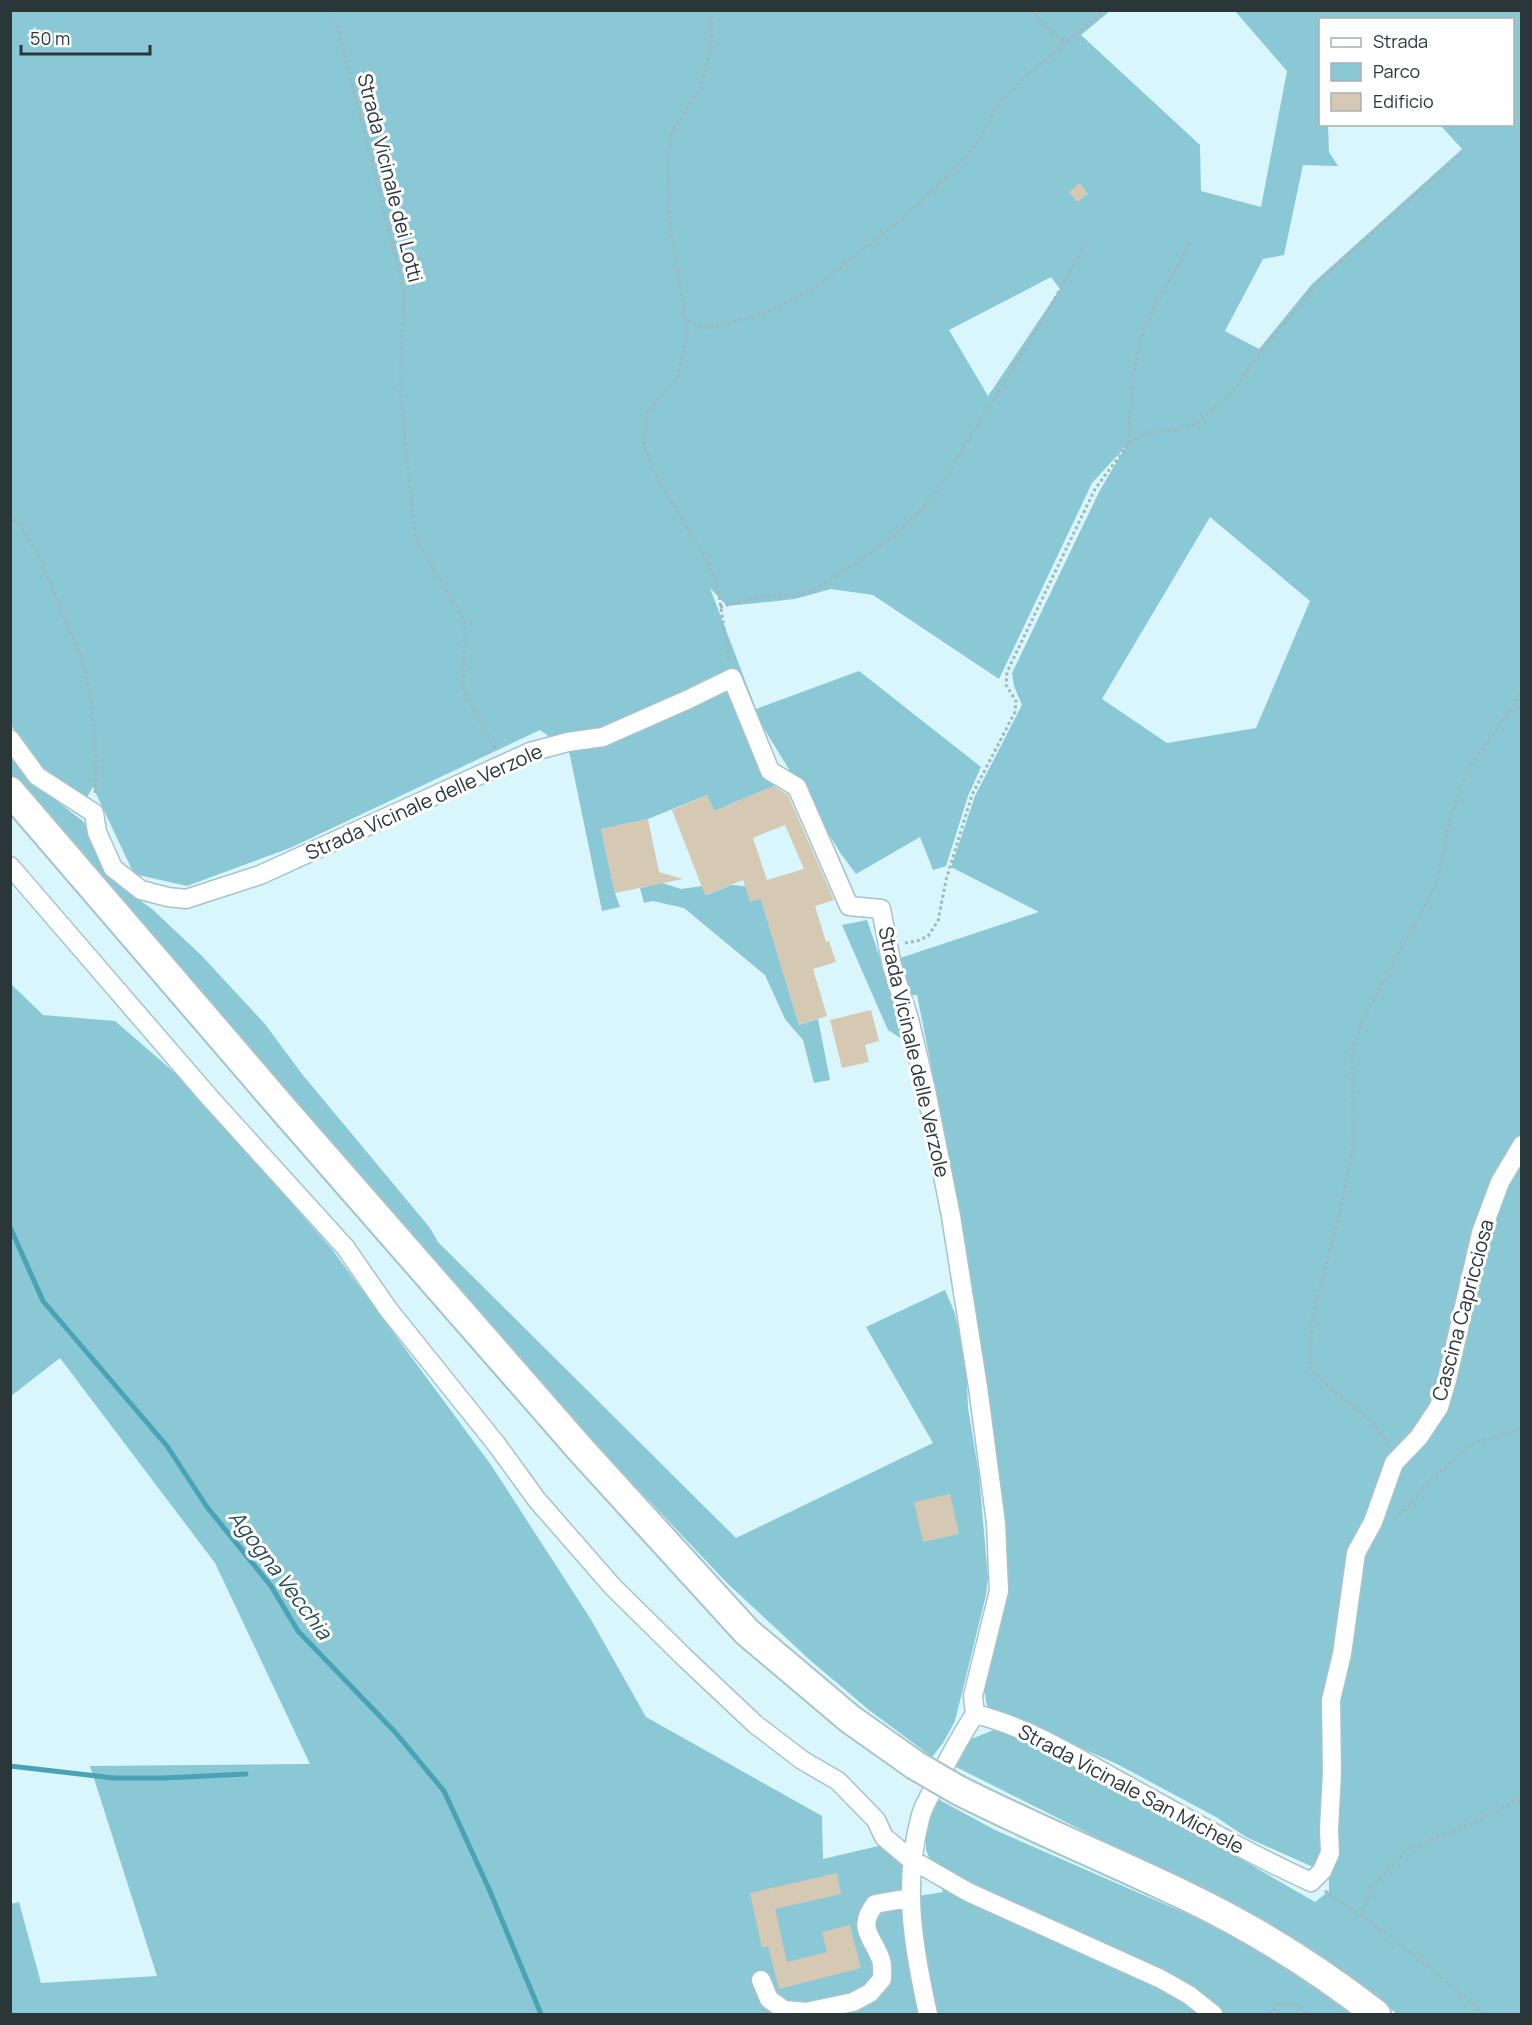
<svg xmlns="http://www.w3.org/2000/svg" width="1532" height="2025" viewBox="0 0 1532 2025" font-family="Manrope,sans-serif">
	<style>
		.green { fill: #8ac8d5; fill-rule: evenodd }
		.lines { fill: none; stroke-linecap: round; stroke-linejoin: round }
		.stream { stroke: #49a3b4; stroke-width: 5 }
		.building { fill: #d6c9b4; fill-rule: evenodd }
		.minor-casing { stroke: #a7c2c8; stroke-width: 21 }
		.primary-casing { stroke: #a7c2c8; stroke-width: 32 }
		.path { stroke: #a0b7bc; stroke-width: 3; stroke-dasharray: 3 3; stroke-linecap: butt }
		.minor { stroke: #fff; stroke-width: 18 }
		.primary { stroke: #fff; stroke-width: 28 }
		.primary-bridge-casing { stroke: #a7c2c8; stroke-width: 32; stroke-linecap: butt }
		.primary-bridge { stroke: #fff; stroke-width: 28 }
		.labels { text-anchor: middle; stroke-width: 6; stroke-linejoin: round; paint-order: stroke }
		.street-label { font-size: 20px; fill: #2a3638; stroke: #fff }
		.water-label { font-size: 21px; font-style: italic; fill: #244d55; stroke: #fff }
	</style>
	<rect width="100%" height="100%" fill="#d9f6fc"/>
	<path class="green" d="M10,11H1110L1081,35L1200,145L1201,191L1261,207L1287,71L1235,11H1521V2014H1397L1361,1985L1221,1900L954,1766L971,1739L994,1730L1040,1747L1103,1779L1315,1902L1329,1891V1876L1322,1871L1246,1837L1216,1817L1117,1764L987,1706L984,1689L992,1643L986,1388L961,1216L917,995H901L899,1019L902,1039L888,1030L842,925L867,920L882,964L1039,912L951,867L975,796L1022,705L1014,686L1012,673L1100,490L1126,446L1092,483L999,679L873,595L831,589L795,599L727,606L710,588L756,709L859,671L981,767L968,796L946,866L933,870L920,837L856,874L841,854L763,727L784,782L714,811L707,795L648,819L601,829L615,893L620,907L602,911L569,751L540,730L290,848L187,886L134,874L93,787L86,799L45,775L23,747L11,724ZM1320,20H1512V124L1440,125L1462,149L1312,284L1259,349L1225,331L1263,259L1284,255L1303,165L1338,166L1329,152L1328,125L1320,124ZM1051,277L1060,289L988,396L949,330ZM1210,517L1310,601L1256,728L1167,743L1102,699Z
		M10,754L36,785L84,822L91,841L103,864L117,884L152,909L201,955L265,1024L302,1074L430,1228L438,1242L736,1538L933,1443L866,1327L945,1290L954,1311L966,1359L968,1408L979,1475L988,1578L986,1595L955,1721L943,1743L932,1757L869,1710L811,1661L727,1583L589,1437L424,1248L346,1165L11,781Z
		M662,883L681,889L702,886L706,895L731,885L745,886L761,899L799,1025L818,1019L830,1080L814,1083L803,1040L785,1019L765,975L684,908L653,901L644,903L640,888Z
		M10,983L43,1015L115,1021L182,1079L331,1248L491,1465L590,1618L646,1717L822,1816L823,1859L891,1843L909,1858L906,1898L943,1892L926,1850V1829L936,1798L995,1830L1187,1914L1268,1954L1359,2014H11V1904L19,1902L41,1983L157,1976L90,1766L310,1764L215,1563L60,1358L11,1396Z"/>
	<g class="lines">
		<path class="stream" d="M10,1227L43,1301L167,1446L207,1507L271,1586L298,1631L395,1732L444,1791L489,1889L541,2014
			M10,1766L114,1778H164L246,1774"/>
	</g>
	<path class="building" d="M1080,183L1088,194L1077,202L1069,192Z
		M774,786L788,795L834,900L815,906L826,942L829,941L836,962L813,969L827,1016L799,1025L761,899L750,902L743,880L705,895L672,810L707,795L714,811ZM785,825L804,869L767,880L753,838Z
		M648,819L659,872L683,879L615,893L601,829Z
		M871,1010L879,1041L865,1045L869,1062L842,1068L830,1020Z
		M950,1494L959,1534L923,1542L914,1502Z
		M837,1873L841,1894L775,1909L787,1962L827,1952L822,1932L850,1925L861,1968L779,1989L768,1946L762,1948L750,1893Z"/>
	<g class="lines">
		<g class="minor-casing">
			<path id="minor" d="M10,739L37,776L94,813L97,832L113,868L141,890L168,897L186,899L260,875L530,752L568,742L603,737L689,699L732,678L770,771L797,787L849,906L881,909L892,966L909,1019L926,1090L951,1216L978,1387L996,1523L999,1591L973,1696L975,1714
				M10,866L210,1098L345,1247L388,1309L497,1445L537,1500L613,1587L685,1658L755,1724L802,1760L838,1781L876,1820L884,1837L909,1858L968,1892L1161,1979L1189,1995L1213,2014
				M761,1980L769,1999L784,2010L806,2012L853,2002L870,1993L882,1979C882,1973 883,1966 881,1960C873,1937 856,1929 875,1904L910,1898
				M928,2014C913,1946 902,1884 921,1815C924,1805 930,1795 935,1786C947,1761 960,1737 975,1714C1024,1726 1068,1752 1112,1777C1178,1813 1243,1851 1311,1882L1322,1871L1330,1853L1329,1829L1332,1773L1331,1700L1342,1654L1356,1553L1373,1522L1394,1463L1419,1437L1439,1407L1447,1380L1481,1233L1500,1182L1522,1145"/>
		</g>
		<g class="primary-casing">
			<path id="primary" d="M10,791L285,1111L582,1451L747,1632L850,1719L915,1765
				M958,1790C1033,1828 1111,1860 1186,1896C1253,1928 1318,1969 1376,2014"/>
		</g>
		<path class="path" d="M328,10L339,32L404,291L400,389L415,536L433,569L465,622L463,687L495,749
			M711,10L712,46L700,89L672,132L668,158L670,224L688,334L677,379L648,411L644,445L657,478L710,566L719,595L729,661
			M1031,10L1048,29L1066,43
			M10,14L13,10
			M687,322L709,328L737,321L766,312L817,286L904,217L947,177L980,140L996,106L1034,69L1105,10
			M1129,443C1129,409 1133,356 1146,325C1158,296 1176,271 1190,243
			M10,515C35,540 45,571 58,603C64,618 72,633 78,649C94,696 98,744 95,793
			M720,607L756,597L801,594L812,591L860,560L896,534L933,497L1041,323L1088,240
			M905,943L917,941L928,936L938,921L946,880L972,795L1015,712L1016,701L1006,685L1007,672L1095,489L1129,443L1145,433L1176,430L1196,424L1232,392L1255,360L1322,278L1462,153
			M1387,1445C1377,1419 1346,1403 1327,1385C1321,1380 1315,1373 1310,1368L1312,1318L1338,1219L1353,1147L1352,1050L1364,1017L1437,882L1449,823L1467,771L1522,693
			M1394,1519L1412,1503L1426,1485L1470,1445L1522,1428
			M1325,1891C1381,1929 1434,1969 1483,2014
			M1362,1917L1372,1887L1407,1850L1466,1826L1512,1803L1522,1791
			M1269,2014L1281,2003L1295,2004L1308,2014"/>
		<use href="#minor" class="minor"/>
		<use href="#primary" class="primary"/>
		<g class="primary-bridge-casing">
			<path id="primary-bridge" d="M915,1765L958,1790"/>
		</g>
		<use href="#primary-bridge" class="primary-bridge"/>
	</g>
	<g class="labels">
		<g class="street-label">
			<text transform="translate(390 178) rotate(76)" y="7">Strada Vicinale dei Lotti</text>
			<text transform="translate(424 802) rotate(-24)" y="7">Strada Vicinale delle Verzole</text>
			<text transform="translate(914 1052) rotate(77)" y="7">Strada Vicinale delle Verzole</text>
			<text transform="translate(1463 1310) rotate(-75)" y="7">Cascina Capricciosa</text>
			<text transform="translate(1131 1789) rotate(28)" y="7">Strada Vicinale San Michele</text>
		</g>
		<g class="water-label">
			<text transform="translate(280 1575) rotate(53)" y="7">Agogna Vecchia</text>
		</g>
	</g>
	<rect width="1532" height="2025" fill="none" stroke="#2a3638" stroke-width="24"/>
	<rect x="1319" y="18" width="195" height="108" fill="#ffffff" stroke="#aaafaf" stroke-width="1.5"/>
	<rect x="1331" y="38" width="30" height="9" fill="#ffffff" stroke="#aaafaf" stroke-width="1.5"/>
	<text x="1373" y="48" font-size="18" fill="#2a3638">Strada</text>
	<rect x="1331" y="63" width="30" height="18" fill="#8ac8d5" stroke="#aaafaf" stroke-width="1.5"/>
	<text x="1373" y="78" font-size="18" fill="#2a3638">Parco</text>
	<rect x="1331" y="93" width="30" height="18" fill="#d6c9b4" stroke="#aaafaf" stroke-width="1.5"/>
	<text x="1373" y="108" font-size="18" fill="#2a3638">Edificio</text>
	<path d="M21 45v9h129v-9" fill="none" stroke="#2a3638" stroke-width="3"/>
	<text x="30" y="45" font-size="18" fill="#2a3638" stroke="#ffffff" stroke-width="4.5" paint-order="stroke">50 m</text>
</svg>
